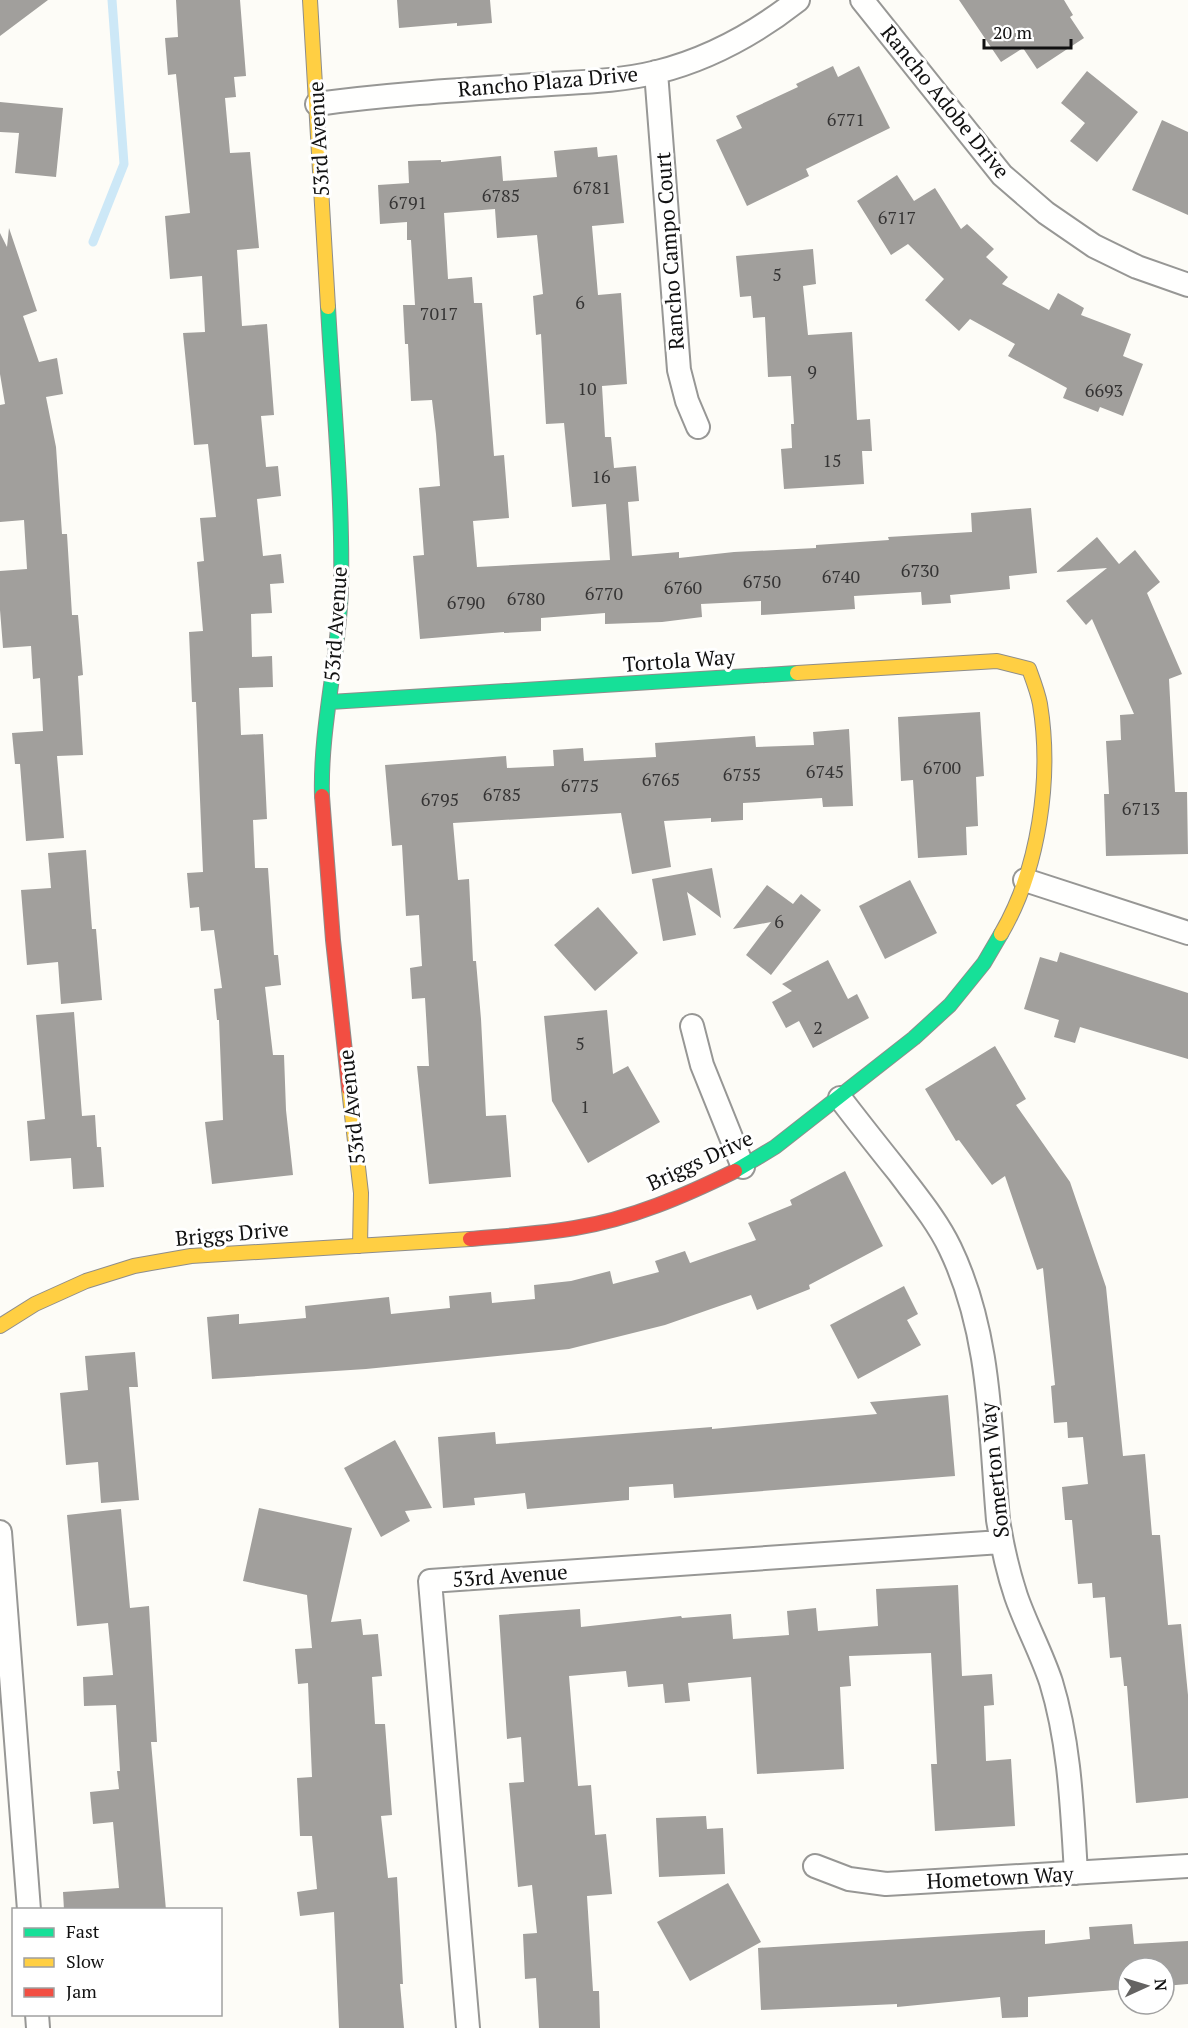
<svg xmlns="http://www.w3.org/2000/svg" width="1188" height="2028" viewBox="0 0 1188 2028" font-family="'PT Serif',serif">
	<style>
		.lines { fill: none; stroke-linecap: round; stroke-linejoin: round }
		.stream { stroke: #cde8f7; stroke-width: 9 }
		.building { fill: #a19f9c; fill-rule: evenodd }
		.street-casing { stroke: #979795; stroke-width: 26 }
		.fast-casing { stroke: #8e8d8b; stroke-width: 16 }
		.slow-casing { stroke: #8e8d8b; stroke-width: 16 }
		.jam-casing { stroke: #8e8d8b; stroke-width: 16 }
		.street { stroke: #fffffe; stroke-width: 22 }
		.fast { stroke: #16e098; stroke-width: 14 }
		.slow { stroke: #ffcf43; stroke-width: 14 }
		.jam { stroke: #f24e42; stroke-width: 14 }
		.labels { text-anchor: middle; stroke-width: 6; stroke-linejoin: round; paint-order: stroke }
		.number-label { font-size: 18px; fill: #353434 }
		.street-label { font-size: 21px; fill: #111; stroke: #fff }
	</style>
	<rect width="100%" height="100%" fill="#fdfcf7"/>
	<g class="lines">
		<path class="stream" d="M93,242L124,164L112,0"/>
	</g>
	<path class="building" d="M0,0H48L0,36Z
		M176,0H240L246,76L234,77L236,97L225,98L230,153L250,152L259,248L237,250L242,326L267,324L274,415L261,416L266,467L278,466L281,496L257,499L263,556L281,554L284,583L270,584L272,613L251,614L252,657L272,656L273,687L239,688L241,735L263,734L267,819L253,820L255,868H268L274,955H278L281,985L265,987L273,1055H284L286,1110L293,1175L212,1184L205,1122L223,1120L219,1020H217L214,989L222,988L214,930L201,931L199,907L190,908L187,873L203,872L196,702H192L189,632L203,631L197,562L204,561L200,518L216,517L208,444L194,445L183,333L205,332L202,276L170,279L165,216L190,213L176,74L168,75L165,38L178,37Z
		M397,0H490L492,23L457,26V23L399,28Z
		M959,0H1064L1073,15L1070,17L1084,38L1037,69L1023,48L1001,62Z
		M833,66L838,77L859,66L890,128L806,169L809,176L747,206L716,140L742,128L736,116L798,87L796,84Z
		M1087,71L1138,112L1097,162L1070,141L1085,123L1061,103Z
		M0,102L63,108L56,177L15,173L19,133L0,132Z
		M1162,120L1188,132V215L1132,190Z
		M597,147L598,157L617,155L624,223L592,226L598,295L621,293L627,384L602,386L605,437H611L614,468L636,466L639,501L628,502L632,556L679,552V558L734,552L816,548V545L889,540L888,537L972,532L971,513L1031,508L1037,573L1009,576L1010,589L950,595L951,603L922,605L921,592L854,596L855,609L761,615V601L701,604L702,617L662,622L605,624V613L541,618V631L504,633V632L420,639L413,556L424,555L419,488L440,486L436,434L432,400L411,401L408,344H405L403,305H415L411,240H407V222L380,224L378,185L409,183L408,161L441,160V162L501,156L503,181L557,177L554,151ZM495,209L497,238L537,235L543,294L533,296L536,335L541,334L546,424L564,423L572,507L606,504L610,560L477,567L473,521L509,518L504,455L494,456L482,303H474L472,277L448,279L444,213Z
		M897,175L914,201L935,188L961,229L967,224L994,249L986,257L1008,277L1002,284L1049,310L1058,293L1084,308L1081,315L1131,334L1123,356L1143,364L1123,416L1100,407L1098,412L1063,398L1067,388L1008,356L1015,344L970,319L959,331L925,300L944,279L908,244L891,255L857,201Z
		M9,228L37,311L23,316L39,362L57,358L63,394L46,397L56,447L62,534H67L72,615H78L83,675L78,676L83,755L57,756L64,838L26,841L20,764H15L12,733L43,731L40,678L33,679L31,646L3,648L0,610V571L27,569L24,520L0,522V405L5,404L0,374V233L7,247Z
		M813,249L816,284L803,286L808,335L852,332L857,420L870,419L872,451H862L864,484L784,489L781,449L792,448L791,424H794L791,376L768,377L765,317L753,318L751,296L740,297L736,256Z
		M1097,537L1119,564L1135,550L1160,582L1147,593L1182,674L1169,679L1175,792H1187L1188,854L1106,856L1104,794H1109L1106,741L1121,740L1120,715L1134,714L1092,619L1086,625L1066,601L1107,568L1056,572Z
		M980,712L984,776L976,777L978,826L966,827L967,855L918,858L913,780L901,781L898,717Z
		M849,729L853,806L823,807L822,798L743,803V820L711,822V818L664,821L671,867L632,874L621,813L453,823L458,880L469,879L473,961H476L481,1019L486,1116L506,1115L511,1177L429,1184L417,1066H429L425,998L412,999L410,968L422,966L419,915L406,916L402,845L392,846L385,765L506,756L507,768L554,766L553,750L583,748L584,761L656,757L655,743L755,736L756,747L814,745L813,732Z
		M86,850L92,929H96L102,1000L61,1004L58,962L27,965L21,890L51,888L48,853Z
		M712,868L721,918L687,892L696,935L663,941L652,879Z
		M910,880L937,933L885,959L859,906Z
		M767,885L793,904L801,894L821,910L771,975L746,955L771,922L733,929Z
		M598,907L638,953L595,991L554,945Z
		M1060,952L1188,993V1059L1080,1027L1075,1043L1054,1037L1059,1020L1024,1009L1040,957L1057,962Z
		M828,960L848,999L857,994L869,1018L813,1048L799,1021L786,1028L772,1002L792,991L782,984Z
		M607,1010L613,1074L628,1066L660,1122L588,1163L552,1101L544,1016Z
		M74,1012L82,1116L95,1115L97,1147H101L104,1187L73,1189L71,1158L30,1161L27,1121L45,1119L36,1015Z
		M995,1046L1026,1099L1016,1105L1070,1182L1106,1287L1123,1456L1145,1454L1152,1535H1160L1168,1625L1181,1624L1188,1695V1798L1136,1803L1127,1686H1124L1121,1657L1110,1658L1105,1597L1093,1598L1092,1583L1078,1584L1072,1520H1065L1062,1487L1088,1484L1083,1437L1068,1438L1067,1422L1054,1423L1051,1386L1055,1385L1043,1268L1037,1270L1005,1176L992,1185L959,1140L956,1141L925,1089Z
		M845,1171L883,1246L809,1285L810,1289L757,1310L751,1295L665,1325L569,1349L366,1369L212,1379L207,1317L239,1314V1324L306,1318L305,1306L389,1297L391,1314L450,1308L449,1296L491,1292L492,1303L535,1299L534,1285L571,1281L610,1271L613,1284L659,1272L655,1261L685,1251L690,1263L756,1240L748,1223L792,1205L790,1200Z
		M904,1286L918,1314L907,1320L921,1345L858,1379L830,1325Z
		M135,1352L138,1387H129L139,1500L101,1503L98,1462L66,1465L60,1393L88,1390L85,1356Z
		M948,1395L955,1476L674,1498L673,1484L629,1487V1500L527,1509L525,1493L474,1498L475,1505L443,1508L438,1437L495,1432L496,1444L712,1427V1429L877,1414L870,1402Z
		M395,1440L432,1508L405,1511L410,1521L381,1537L344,1468Z
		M259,1508L352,1528L331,1622L361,1619L363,1635L378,1634L382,1676L372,1677L375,1724H385L392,1815L381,1816L388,1878L397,1877L403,1984H400L404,2028H339L334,1912L300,1916L297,1892L317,1889L312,1836H300L297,1778L312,1777L308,1683L298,1684L295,1649L312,1648L307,1595L243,1581Z
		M121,1509L130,1608L149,1606L157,1742H151L166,1910H64L63,1892L119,1888L113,1822L93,1824L90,1792L119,1789L117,1771H120L116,1705L84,1706L83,1677L113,1675L108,1623L77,1626L67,1515Z
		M958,1585L962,1676L992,1674L994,1705L984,1706L986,1761L1011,1759L1015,1826L935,1831L931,1764H937L931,1653L849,1656L851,1686L840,1687L844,1769L757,1774L751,1677L688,1683L690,1701L665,1703L663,1684L628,1687L626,1671L569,1676L578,1786L591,1785L595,1835L606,1834L612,1894L587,1896L593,1991H599L600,2028H539L536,1978L525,1979L523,1934L537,1933L532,1885L518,1887L509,1783L524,1782L521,1737L507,1739L499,1615L580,1609L581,1627L681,1616L682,1618L731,1614L733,1639L789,1635L787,1611L816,1608L818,1631L878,1626L876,1589Z
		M706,1816L707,1829L723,1828L725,1874L659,1877L656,1818Z
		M728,1883L761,1942L690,1981L657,1922Z
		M1132,1924L1134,1944L1188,1941V1984L1164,1986V1968H1128V1989L1028,1997V2017L1002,2018L1000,1997L897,2007V2004L854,2006L761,2010L758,1948L1045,1930V1944L1090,1939L1089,1927Z"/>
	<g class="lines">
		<g class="street-casing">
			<path id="street" d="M862,0L1002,175L1046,213L1094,246L1137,267L1188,285
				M656,72L679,370L687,401L698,427
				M317,104C389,94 462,90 535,85C575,82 617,82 657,72C709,59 756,33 798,0
				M1025,880L1188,933
				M692,1026L702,1065L743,1167
				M840,1098C859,1123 879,1148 899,1173C917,1197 937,1221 950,1248C991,1333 990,1428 998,1520C1002,1545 1008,1572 1016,1596C1026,1625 1041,1652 1051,1682C1070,1744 1072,1809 1076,1873
				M0,1532L29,1910
				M815,1866L849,1879L886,1884L1188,1866
				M37,2014L38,2028
				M468,2028L430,1581L1001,1542"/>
		</g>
		<g class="fast-casing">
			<path id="fast" d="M330,702L797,673
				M322,796C320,727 339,658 341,588C343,495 333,400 328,307
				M735,1171L775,1147L914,1038L950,1005L984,963L1001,934"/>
		</g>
		<g class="slow-casing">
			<path id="slow" d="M310,0L328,307
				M797,673L997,661L1029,669C1033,680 1038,693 1040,704C1052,778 1039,869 1001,934
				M349,1089L361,1193L360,1246
				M0,1326L35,1304L86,1281L134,1266L191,1256L470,1239"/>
		</g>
		<g class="jam-casing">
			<path id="jam" d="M322,796L333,940L349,1089
				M470,1239C505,1236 540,1234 575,1228C631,1219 684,1196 735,1171"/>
		</g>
		<use href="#street" class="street"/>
		<use href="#fast" class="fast"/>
		<use href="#slow" class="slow"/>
		<use href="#jam" class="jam"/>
	</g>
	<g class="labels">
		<g class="number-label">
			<text x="846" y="126">6771</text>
			<text x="592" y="194">6781</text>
			<text x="501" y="202">6785</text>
			<text x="408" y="209">6791</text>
			<text x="897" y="224">6717</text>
			<text x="777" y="281">5</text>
			<text x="580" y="309">6</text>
			<text x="439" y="320">7017</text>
			<text x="812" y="378">9</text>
			<text x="587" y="395">10</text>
			<text x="1104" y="397">6693</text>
			<text x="832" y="467">15</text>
			<text x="601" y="483">16</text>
			<text x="920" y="577">6730</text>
			<text x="841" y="583">6740</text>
			<text x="762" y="588">6750</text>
			<text x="683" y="594">6760</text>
			<text x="604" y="600">6770</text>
			<text x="526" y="605">6780</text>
			<text x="466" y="609">6790</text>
			<text x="942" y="774">6700</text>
			<text x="825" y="778">6745</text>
			<text x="742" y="781">6755</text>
			<text x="661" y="786">6765</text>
			<text x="580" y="792">6775</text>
			<text x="502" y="801">6785</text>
			<text x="440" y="806">6795</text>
			<text x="1141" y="815">6713</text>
			<text x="779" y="928">6</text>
			<text x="818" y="1034">2</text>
			<text x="580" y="1050">5</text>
			<text x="585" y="1113">1</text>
		</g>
		<g class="street-label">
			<text transform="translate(548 82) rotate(-5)" y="7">Rancho Plaza Drive</text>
			<text transform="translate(945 102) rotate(51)" y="7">Rancho Adobe Drive</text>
			<text transform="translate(319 139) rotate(-93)" y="7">53rd Avenue</text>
			<text transform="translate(670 251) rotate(-94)" y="7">Rancho Campo Court</text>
			<text transform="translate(336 624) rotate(-86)" y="7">53rd Avenue</text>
			<text transform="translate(679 661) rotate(-4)" y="7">Tortola Way</text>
			<text transform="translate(352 1107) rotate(-96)" y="7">53rd Avenue</text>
			<text transform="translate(700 1161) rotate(-25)" y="7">Briggs Drive</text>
			<text transform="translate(232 1234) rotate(-5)" y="7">Briggs Drive</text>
			<text transform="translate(995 1470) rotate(-96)" y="7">Somerton Way</text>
			<text transform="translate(510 1576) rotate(-4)" y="7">53rd Avenue</text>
			<text transform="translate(1000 1878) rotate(-3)" y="7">Hometown Way</text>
		</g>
	</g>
	<rect x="12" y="1908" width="210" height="108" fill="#ffffff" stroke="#a0a0a0" stroke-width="1.5"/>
	<rect x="24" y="1928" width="30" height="9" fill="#16e098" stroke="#a0a0a0" stroke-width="1.5"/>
	<text x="66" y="1938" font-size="18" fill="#111111">Fast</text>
	<rect x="24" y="1958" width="30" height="9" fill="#ffcf43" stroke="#a0a0a0" stroke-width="1.5"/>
	<text x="66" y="1968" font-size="18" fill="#111111">Slow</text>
	<rect x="24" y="1988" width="30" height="9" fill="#f24e42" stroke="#a0a0a0" stroke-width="1.5"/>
	<text x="66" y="1998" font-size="18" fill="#111111">Jam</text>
	<g transform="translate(1146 1986) rotate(86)"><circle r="28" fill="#ffffff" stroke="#a0a0a0" stroke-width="1.5"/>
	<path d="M0-4.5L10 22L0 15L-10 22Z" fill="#646362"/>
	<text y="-9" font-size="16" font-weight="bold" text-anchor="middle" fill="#111111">N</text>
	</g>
	<path d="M984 39v9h87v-9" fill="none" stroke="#111111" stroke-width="3"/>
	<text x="993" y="39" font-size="18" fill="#111111" stroke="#ffffff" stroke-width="4.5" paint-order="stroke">20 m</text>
</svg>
